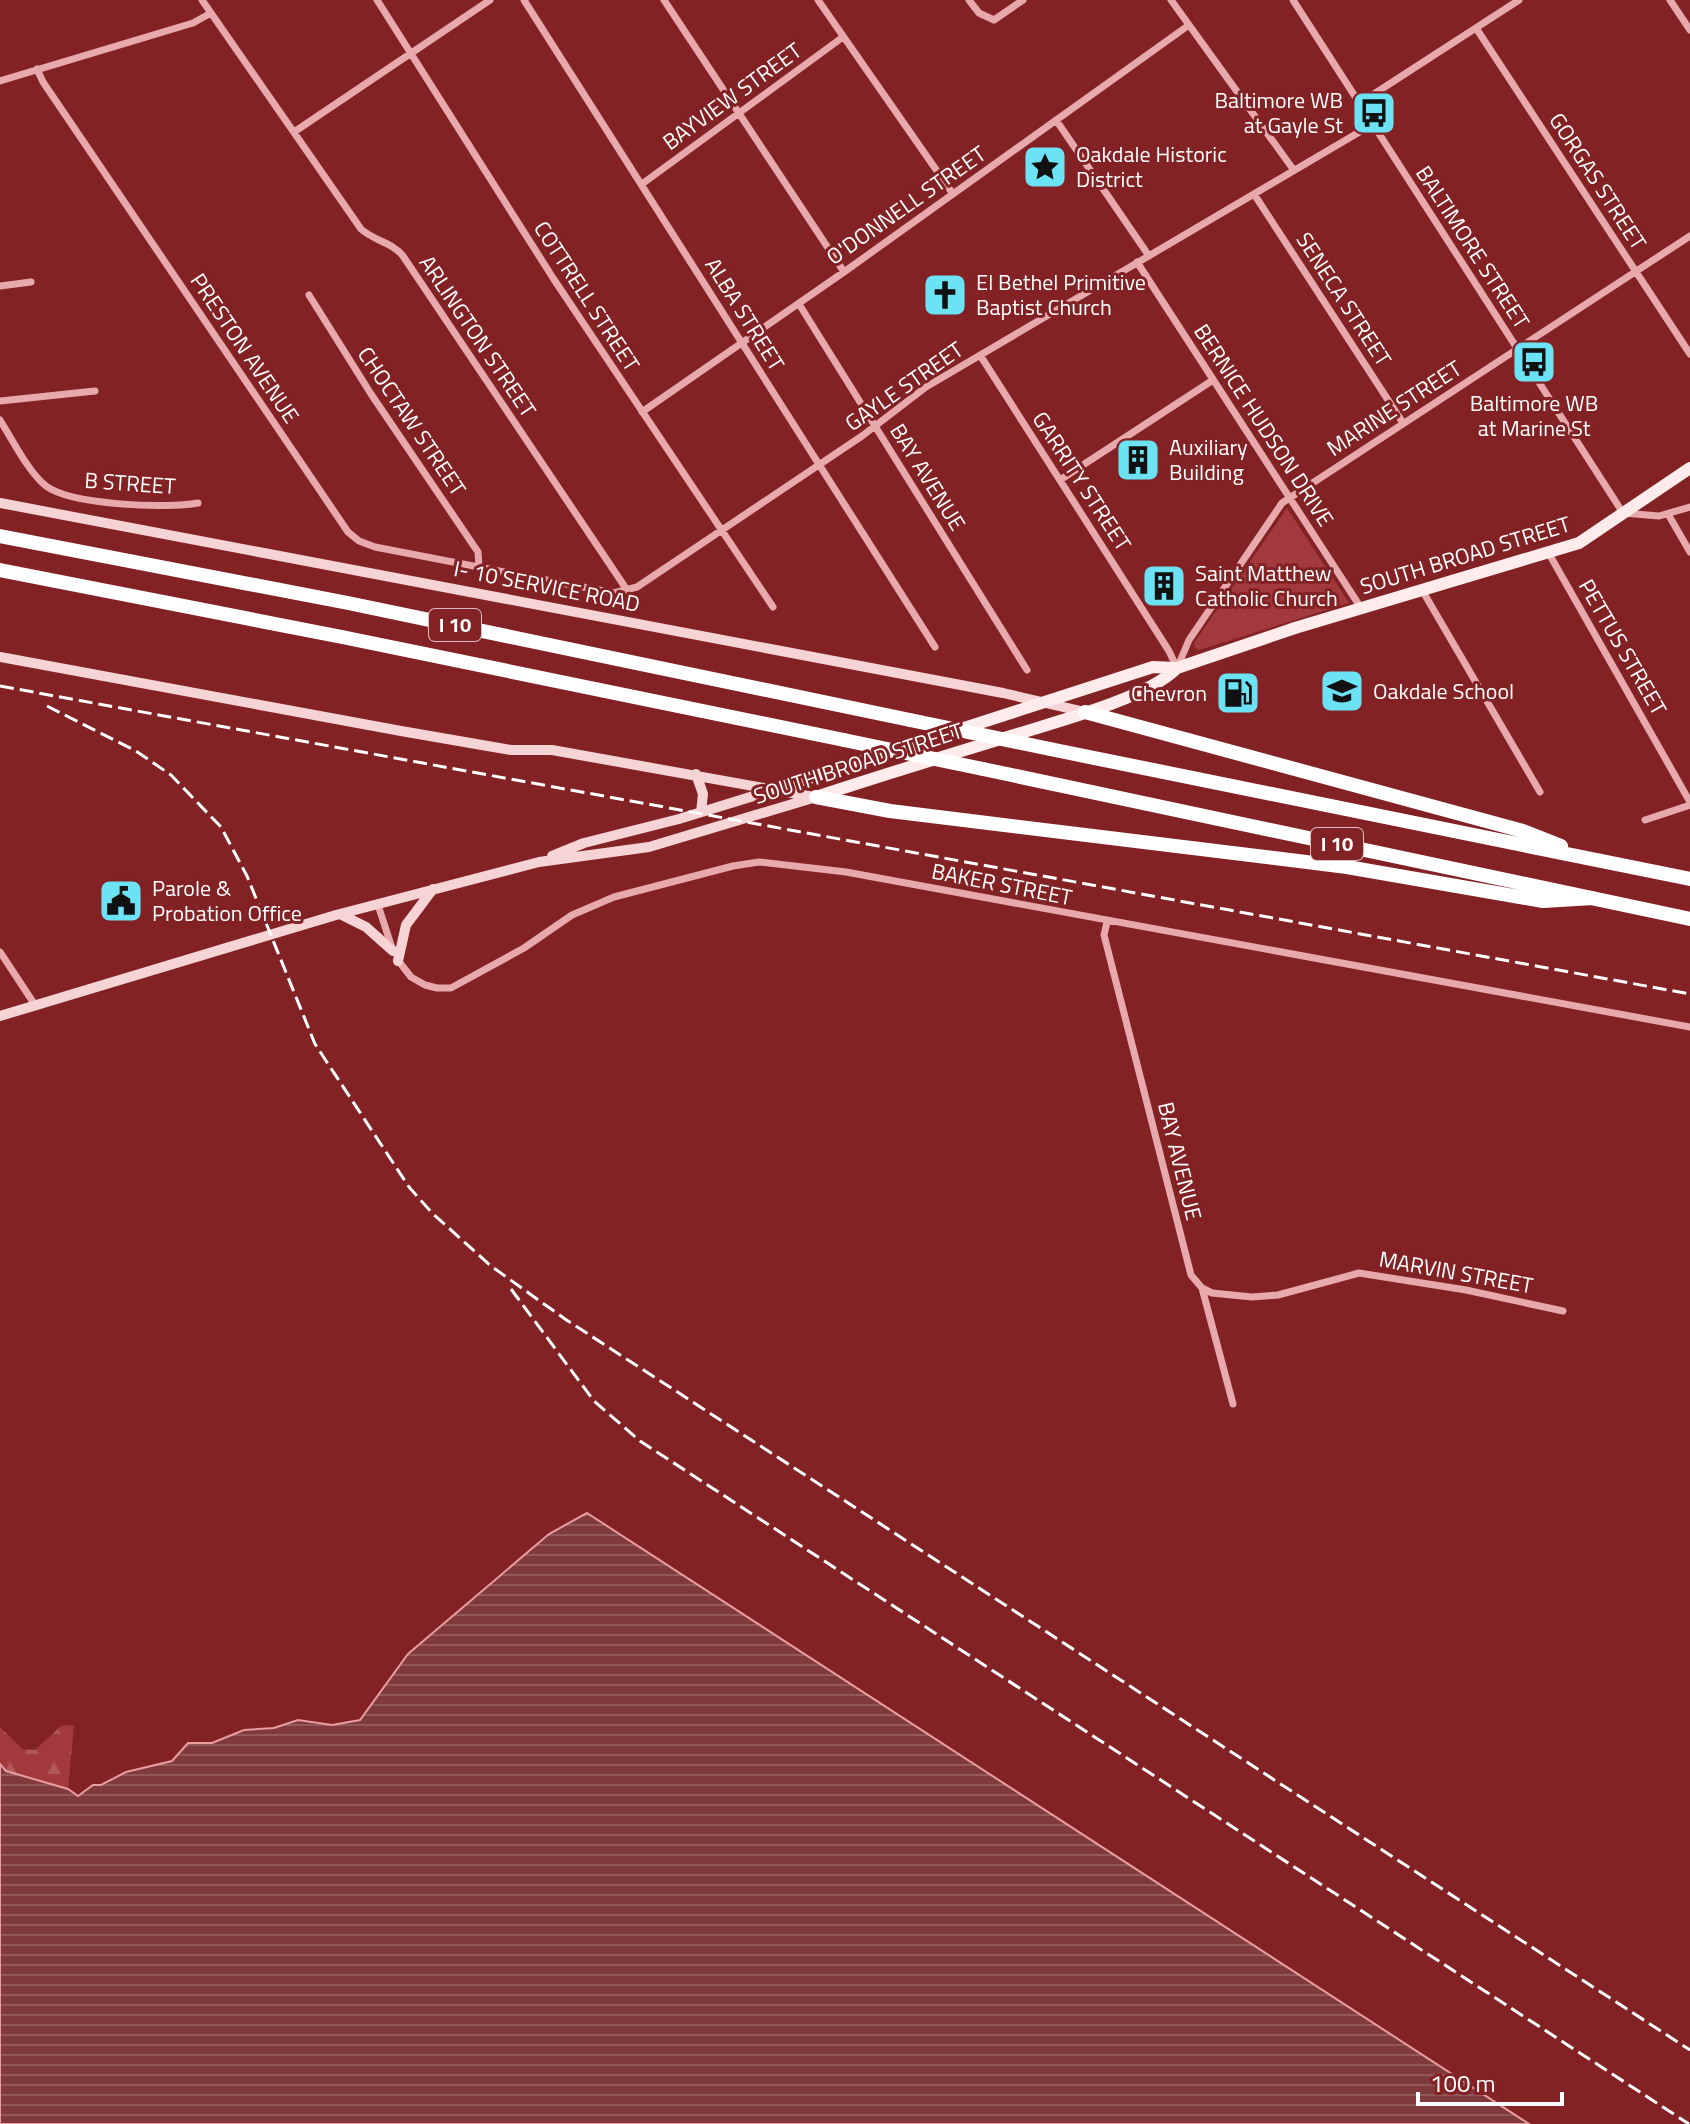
<svg xmlns="http://www.w3.org/2000/svg" width="1690" height="2124" viewBox="0 0 1690 2124" font-family="'Titillium Web',sans-serif">
	<style>
		.green { fill: #a1393d }
		.forest { fill: url(#forest-firs) }
		.water { fill: url(#water-rules); stroke: #e99da1; stroke-width: 2 }
		.lines { fill: none; stroke-linecap: round; stroke-linejoin: round }
		.street { stroke: #e8a9ac; stroke-width: 7 }
		.secondary { stroke: #f6d3d4; stroke-width: 10 }
		.primary { stroke: #fdeceb; stroke-width: 12 }
		.highway { stroke: #fff; stroke-width: 14 }
		.rail { stroke: #fff; stroke-width: 3; stroke-dasharray: 14 6; stroke-linecap: butt }
		.highway-bridge { stroke: #fff; stroke-width: 14 }
		.labels { text-anchor: middle; stroke-width: 6; stroke-linejoin: round; paint-order: stroke }
		.shield { fill: #822225; stroke: #dabdbe; stroke-width: 2 }
		.shield-label { font-size: 20px; font-weight: bold; fill: #fff }
		.street-label { font-size: 22px; fill: #fff; stroke: #822225 }
		.poi-label { font-size: 22px; fill: #fff; stroke: #822225; text-anchor: start }
	</style>
	<defs>
		<pattern id="forest-firs" width="22" height="20" patternUnits="userSpaceOnUse" patternTransform="scale(2)"><rect width="22" height="20" fill="#a1393d"/><path d="M5 1l3.5 6h-7zM16 11l3.5 6h-7z" fill="#af575a"/></pattern>
		<pattern id="water-rules" width="6" height="5" patternUnits="userSpaceOnUse" patternTransform="scale(2)"><rect width="6" height="5" fill="#803a3c"/><path d="M0 2.5h6" fill="none" stroke="#935859"/></pattern>
	</defs>
	<rect width="100%" height="100%" fill="#822225"/>
	<path class="green" d="M1287,508L1349,603L1199,650L1195,648L1194,643Z"/>
	<path class="forest" d="M74,1725L68,1789C47,1784 15,1781 0,1764V1727L22,1749L35,1750L61,1726Z"/>
	<path class="water" d="M587,1513L1529,2124H0V1764L6,1771L68,1789L78,1796L93,1785H101L126,1772L172,1761L188,1743H212L244,1730L274,1728L298,1720L332,1725L360,1720L408,1654L549,1534Z"/>
	<g class="lines">
		<path class="street" d="M202,0L361,229C374,241 392,242 403,256L627,590
			M377,0L553,278L773,607
			M524,0L935,647
			M664,0L844,272
			M818,0L953,194
			M969,0L979,13L994,20L1023,0
			M1171,0L1293,169
			M1293,0L1623,513L1659,516L1690,507
			M1670,0L1690,30
			M1476,28L1690,354
			M37,69L43,82L348,532L359,541L375,547L614,593L637,587L862,436L926,387L1373,124
			M0,81L193,23L211,13
			M1360,103L1519,0
			M1056,120L1149,256
			M294,132L490,0
			M642,184L843,37
			M1254,194L1403,423
			M1137,262L1361,608
			M0,286L31,282
			M309,295L371,394L478,552L479,567
			M799,304L1027,670
			M980,355L1169,651L1177,668
			M0,401L95,391
			M642,412L844,272L1189,25
			M0,420C12,439 29,473 46,486C71,505 167,509 198,503
			M1060,480L1213,380
			M1668,514L1690,552
			M1548,552L1690,802
			M1422,590L1540,792
			M1178,666L1189,640L1282,503L1690,236
			M1645,820L1690,805
			M378,905L392,948
			M1107,922L1104,935L1191,1275L1202,1288L1233,1404
			M0,952L35,1005
			M397,959L411,977L425,985L437,988H451L524,948L572,915L614,897L733,866L759,862L846,872L1690,1027
			M1202,1288L1212,1293L1252,1297L1278,1295L1359,1273L1466,1290L1563,1311"/>
		<path class="secondary" d="M0,503L1003,693L1085,712
			M0,657L401,731L511,750H552L814,797
			M696,774L703,794L701,812
			M552,856L584,843L679,819L770,791
			M340,914L366,927L393,951
			M398,961L406,925L433,889
			M0,1016L336,915L539,862L649,847L816,797"/>
		<path class="primary" d="M775,789L1153,667L1177,668
			M816,797C882,775 948,755 1014,735C1058,721 1146,699 1177,668L1295,628L1579,543L1690,468"/>
		<path class="highway" d="M0,536L348,603L910,720
			M0,570L342,637L844,740
			M1085,712L1523,831L1561,846
			M1050,749L1690,879
			M983,769L1690,919
			M816,797L890,811L1347,867L1543,901L1593,898"/>
		<path class="rail" d="M0,686L1690,994
			M47,706L136,751L171,775L221,827L247,876L315,1044L409,1187L432,1213L491,1266L565,1319L1690,2050
			M511,1289L594,1401L640,1441L1689,2124"/>
		<path class="highway-bridge" d="M910,720L1050,749
			M844,740L983,769"/>
	</g>
	<defs>
		<g id="bus-square" transform="scale(2.3)"><rect x="-9" y="-9" width="18" height="18" rx="4" fill="#6be3f4" stroke="#822225"/><path d="M-5-6H5V4H4V6H2V4H-2V6H-4V4H-5ZM-3.5-4V0h7V-4ZM-3.5 1.2v1.5H-2V1.2ZM2 1.2v1.5H3.5V1.2Z" fill="#111"/></g>
		<g id="sight-square" transform="scale(2.3)"><rect x="-9" y="-9" width="18" height="18" rx="4" fill="#6be3f4" stroke="#822225"/><path d="M0-6L1.8-2.2L6-1.7L2.9 1.2L3.7 5.4L0 3.3L-3.7 5.4L-2.9 1.2L-6-1.7L-1.8-2.2Z" fill="#111"/></g>
		<g id="church-square" transform="scale(2.3)"><rect x="-9" y="-9" width="18" height="18" rx="4" fill="#6be3f4" stroke="#822225"/><path d="M-1.2-6h2.4v3.5h3.3v2.4h-3.3V6h-2.4V-.1h-3.3v-2.4h3.3Z" fill="#111"/></g>
		<g id="building-square" transform="scale(2.3)"><rect x="-9" y="-9" width="18" height="18" rx="4" fill="#6be3f4" stroke="#822225"/><path d="M-4-6H4V6H1V3H-1V6H-4ZM-2.5-4.3h1.7v1.8h-1.7ZM.8-4.3h1.7v1.8H.8ZM-2.5-1h1.7V.8h-1.7ZM.8-1h1.7V.8H.8Z" fill="#111"/></g>
		<g id="school-square" transform="scale(2.3)"><rect x="-9" y="-9" width="18" height="18" rx="4" fill="#6be3f4" stroke="#822225"/><path d="M0-5L7-2L0 1L-7-2ZM-4 1L0 2.5L4 1V4Q0 6-4 4Z" fill="#111"/></g>
		<g id="fuel-square" transform="scale(2.3)"><rect x="-9" y="-9" width="18" height="18" rx="4" fill="#6be3f4" stroke="#822225"/><path d="M-5.5-6h7V0h2V4h1.3V-2.5L3-4.5l.8-.8L6-3V5H2.5V1h-1V6h-7ZM-4.2-4.7v3.2H.2V-4.7Z" fill="#111"/></g>
		<g id="civic-square" transform="scale(2.3)"><rect x="-9" y="-9" width="18" height="18" rx="4" fill="#6be3f4" stroke="#822225"/><path d="M-.6-6.5H3V-4.5H.6V-3L4-1V1h2V6H-6V1h2V-1L-.6-3ZM-1.2 2.5V6h2.4V2.5Z" fill="#111"/></g>
	</defs>
	<g fill-rule="evenodd">
		<use href="#bus-square" x="1374" y="113"/>
		<use href="#sight-square" x="1045" y="167"/>
		<use href="#church-square" x="945" y="295"/>
		<use href="#bus-square" x="1534" y="362"/>
		<use href="#building-square" x="1138" y="460"/>
		<use href="#building-square" x="1164" y="586"/>
		<use href="#school-square" x="1342" y="691"/>
		<use href="#fuel-square" x="1238" y="693"/>
		<use href="#civic-square" x="121" y="901"/>
	</g>
	<g class="labels">
		<g class="shield">
			<rect x="429" y="609" width="52" height="32" rx="6"/>
			<rect x="1311" y="828" width="52" height="32" rx="6"/>
		</g>
		<g class="shield-label">
			<text x="455" y="632">I 10</text>
			<text x="1337" y="851">I 10</text>
		</g>
		<g class="street-label">
			<text transform="translate(732 96) rotate(-36)" y="8">BAYVIEW STREET</text>
			<text transform="translate(1598 181) rotate(57)" y="8">GORGAS STREET</text>
			<text transform="translate(906 205) rotate(-35)" y="8">O'DONNELL STREET</text>
			<text transform="translate(1473 247) rotate(57)" y="8">BALTIMORE STREET</text>
			<text transform="translate(587 296) rotate(57)" y="8">COTTRELL STREET</text>
			<text transform="translate(1344 299) rotate(57)" y="8">SENECA STREET</text>
			<text transform="translate(745 314) rotate(58)" y="8">ALBA STREET</text>
			<text transform="translate(478 336) rotate(56)" y="8">ARLINGTON STREET</text>
			<text transform="translate(245 348) rotate(56)" y="8">PRESTON AVENUE</text>
			<text transform="translate(904 386) rotate(-35)" y="8">GAYLE STREET</text>
			<text transform="translate(1394 408) rotate(-33)" y="8">MARINE STREET</text>
			<text transform="translate(412 421) rotate(56)" y="8">CHOCTAW STREET</text>
			<text transform="translate(1264 425) rotate(57)" y="8">BERNICE HUDSON DRIVE</text>
			<text transform="translate(928 477) rotate(58)" y="8">BAY AVENUE</text>
			<text transform="translate(1082 481) rotate(57)" y="8">GARRITY STREET</text>
			<text transform="translate(130 483) rotate(4)" y="8">B STREET</text>
			<text transform="translate(1465 555) rotate(-17)" y="8">SOUTH BROAD STREET</text>
			<text transform="translate(547 586) rotate(11)" y="8">I- 10 SERVICE ROAD</text>
			<text transform="translate(1623 647) rotate(60)" y="8">PETTUS STREET</text>
			<text transform="translate(858 763) rotate(-18)" y="8">SOUTH BROAD STREET</text>
			<text transform="translate(1002 884) rotate(11)" y="8">BAKER STREET</text>
			<text transform="translate(1180 1161) rotate(76)" y="8">BAY AVENUE</text>
			<text transform="translate(1456 1272) rotate(10)" y="8">MARVIN STREET</text>
		</g>
		<g class="poi-label">
			<text x="1343" y="108" text-anchor="end">Baltimore WB<tspan x="1343" dy="25">at Gayle St</tspan></text>
			<text x="1076" y="162">Oakdale Historic<tspan x="1076" dy="25">District</tspan></text>
			<text x="976" y="290">El Bethel Primitive<tspan x="976" dy="25">Baptist Church</tspan></text>
			<text x="1534" y="411" text-anchor="middle">Baltimore WB<tspan x="1534" dy="25">at Marine St</tspan></text>
			<text x="1169" y="455">Auxiliary<tspan x="1169" dy="25">Building</tspan></text>
			<text x="1195" y="581">Saint Matthew<tspan x="1195" dy="25">Catholic Church</tspan></text>
			<text x="1373" y="699">Oakdale School</text>
			<text x="1207" y="701" text-anchor="end">Chevron</text>
			<text x="152" y="896">Parole &amp;<tspan x="152" dy="25">Probation Office</tspan></text>
		</g>
	</g>
	<path d="M1418 2092v12h144v-12" fill="none" stroke="#ffffff" stroke-width="4"/>
	<text x="1430" y="2092" font-size="24" fill="#ffffff" stroke="#822225" stroke-width="6" paint-order="stroke">100 m</text>
</svg>
